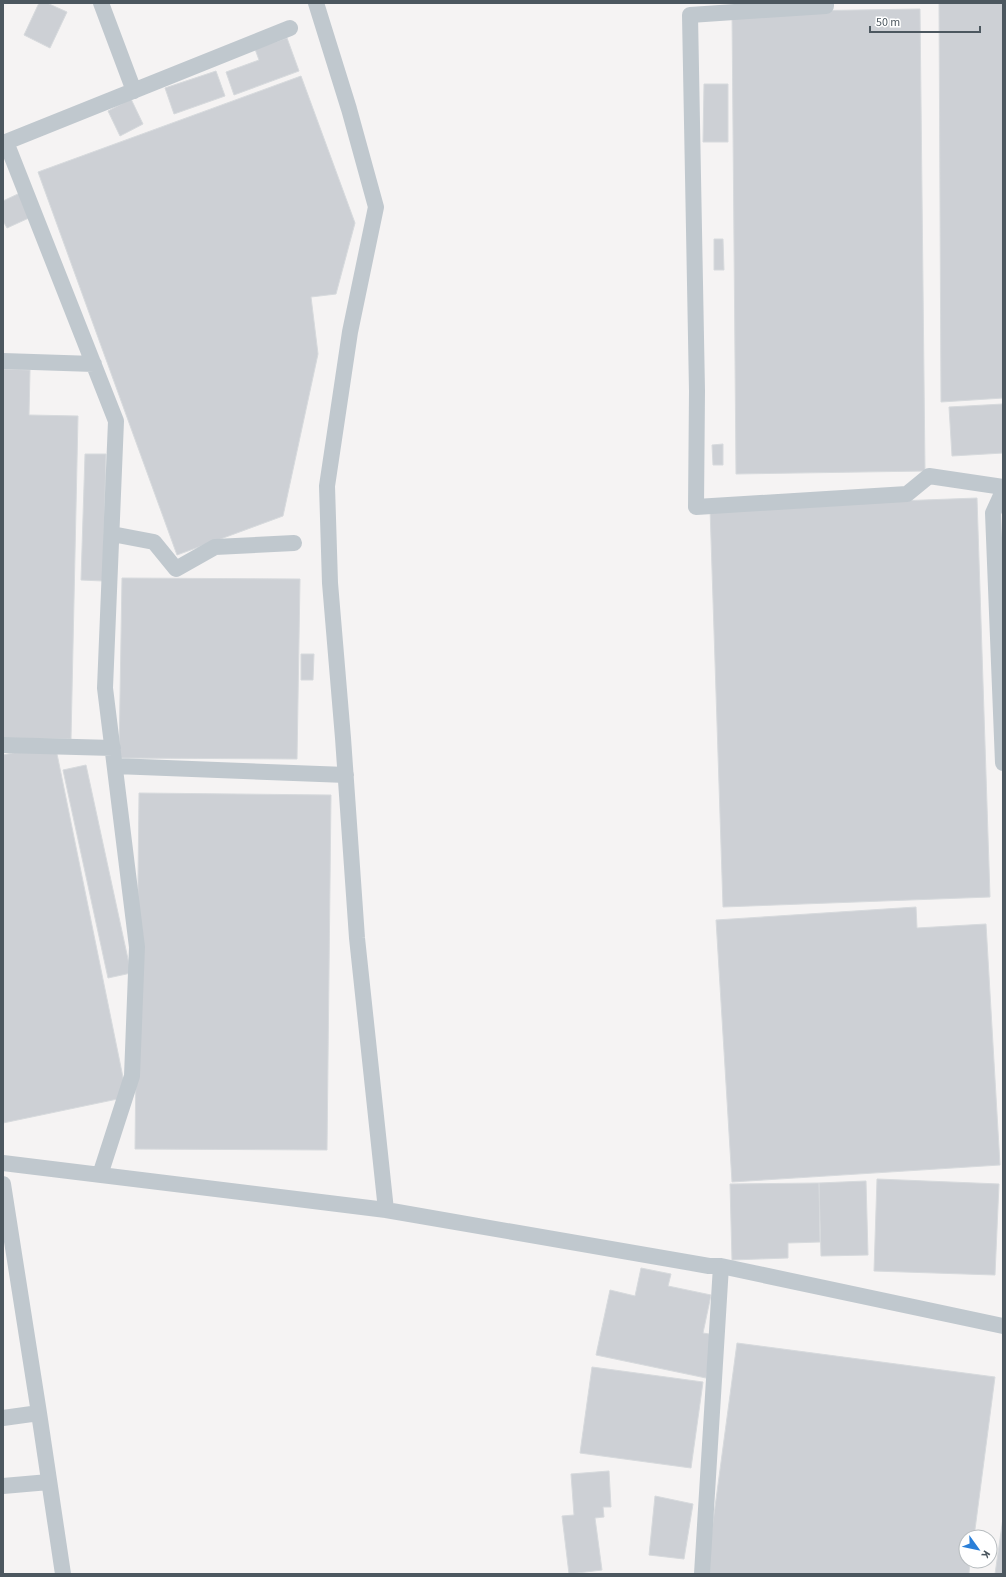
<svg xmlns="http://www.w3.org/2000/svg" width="1006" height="1577" viewBox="0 0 1006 1577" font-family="'Source Sans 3',sans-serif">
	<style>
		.building { fill: #cdd0d5; stroke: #d7dadd }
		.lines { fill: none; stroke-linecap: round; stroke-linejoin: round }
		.minor { stroke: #c0c8ce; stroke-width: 16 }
	</style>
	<rect width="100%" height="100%" fill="#f5f3f3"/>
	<path class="building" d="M39,3H47L67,12L50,48L24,35Z
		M939,3H1003V398L941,402Z
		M920,9L925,471L736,474L732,12Z
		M287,38L299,71L234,95L226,72L259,60L255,49Z
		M216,71L225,96L174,114L165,88Z
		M301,76L355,223L336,294L311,297L318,354L283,516L177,555L38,172Z
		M704,84H728V142H703Z
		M131,99L143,124L120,136L108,111Z
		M20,193L31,217L7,228L3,221V201Z
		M714,239H723L724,270H714Z
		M3,369L30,370L29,415L78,416L71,739L3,738Z
		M1003,404V453L952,456L949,407Z
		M723,444V465H713L712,445Z
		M85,454H106L103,581L81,580Z
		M977,498L990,897L723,907L710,508Z
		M122,578L300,579L297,759L119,758Z
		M301,654H314L313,680H301Z
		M55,744L127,1097L3,1123V755Z
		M86,765L131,973L108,978L63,770Z
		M139,793L331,795L327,1150L135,1149Z
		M916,907L917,928L986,924L1000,1165L732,1182L716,920Z
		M877,1179L999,1184L995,1275L874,1271Z
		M866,1181L868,1255L821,1256L819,1183Z
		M819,1183L820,1242L788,1243V1258L732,1260L730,1184Z
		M641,1268L671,1274L668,1286L711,1295L703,1333L715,1335L706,1378L596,1355L610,1290L635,1296Z
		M737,1343L995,1377L974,1537H966V1561H970L969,1574H706Z
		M592,1367L703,1382L691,1468L580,1453Z
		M609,1471L611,1507H603L604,1517L595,1518L602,1570L569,1574L562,1516L574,1515L571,1474Z
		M655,1496L693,1504L684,1559L649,1555Z
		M1003,1518V1574H995Z"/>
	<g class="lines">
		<path class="minor" d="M101,3L134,91
			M316,3L349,109L376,207L350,332L327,486L330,583L343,738L357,938L386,1210
			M826,3V6L690,15L697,391L696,507L907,494L929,476L1003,487
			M3,361L94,364
			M1003,491L993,513L1003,763
			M112,534L154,542L176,569L215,547L294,543
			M3,745L113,748
			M115,766L346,775
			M3,1163L386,1210L709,1266H721L1003,1326
			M100,1175L132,1076L137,947L105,688L116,421L6,142L290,28
			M3,1184L39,1413L3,1418
			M39,1413L63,1574
			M3,1486L49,1482
			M702,1574L721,1266"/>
	</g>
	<rect width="1006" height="1577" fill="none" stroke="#4c575f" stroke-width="8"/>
	<g transform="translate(978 1549) rotate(123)"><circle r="19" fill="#ffffff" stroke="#b7bcbf"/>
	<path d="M0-3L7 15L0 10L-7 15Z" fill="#2a7fd8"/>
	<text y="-6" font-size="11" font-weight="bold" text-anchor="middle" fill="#4c575f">K</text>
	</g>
	<path d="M870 26v6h110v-6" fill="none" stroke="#4c575f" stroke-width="2"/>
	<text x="876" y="26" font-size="12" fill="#4c575f" stroke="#ffffff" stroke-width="3" paint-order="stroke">50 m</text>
</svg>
